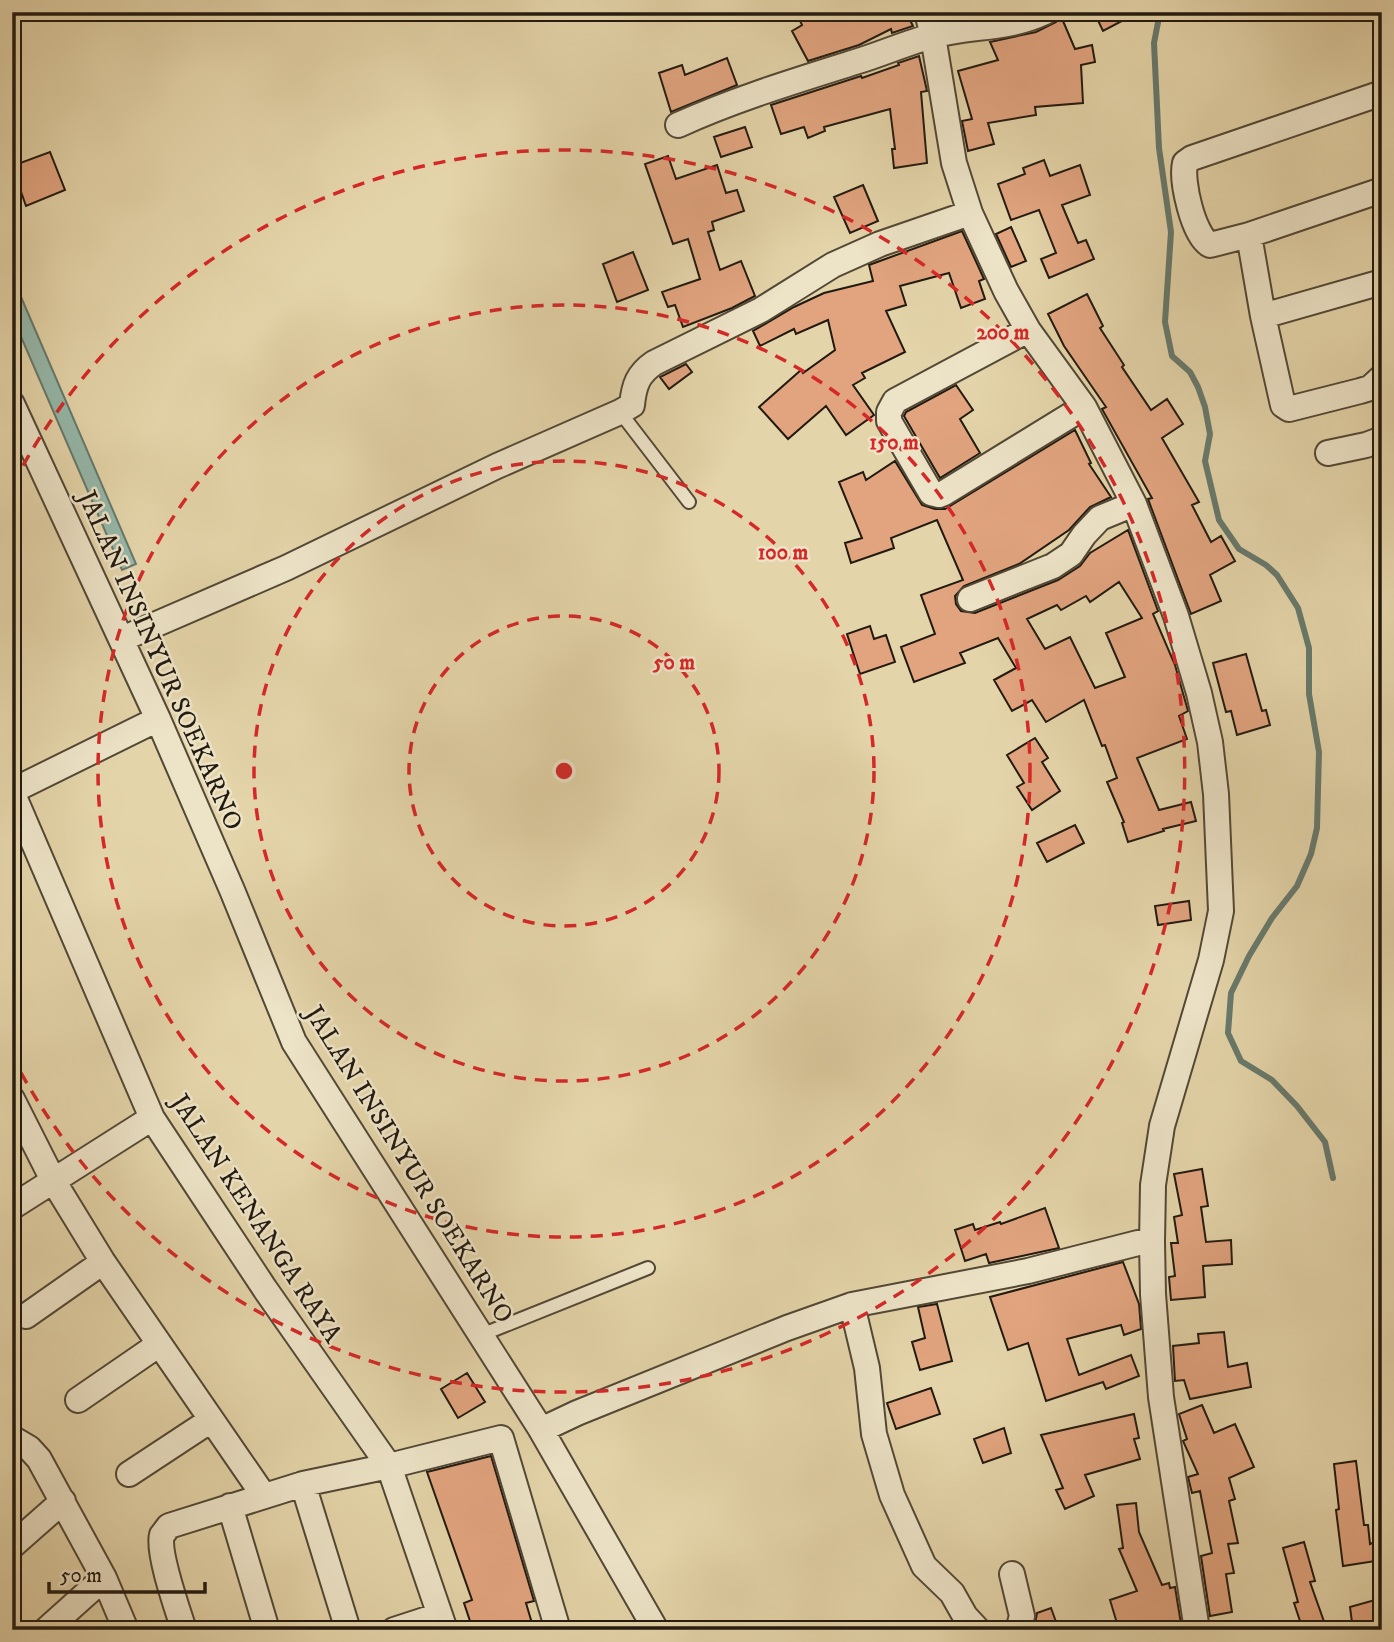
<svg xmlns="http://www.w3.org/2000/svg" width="1394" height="1642" viewBox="0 0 1394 1642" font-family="'IM FELL DW Pica',serif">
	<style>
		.water { fill: #95b8aa; stroke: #67796c; stroke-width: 2 }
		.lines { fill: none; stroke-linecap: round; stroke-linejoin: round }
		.stream { stroke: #67796c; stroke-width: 6 }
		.building { fill: #e1a47f; stroke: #221a10; stroke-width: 2; fill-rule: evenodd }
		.lane-casing { stroke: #524836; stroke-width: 16 }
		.street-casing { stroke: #524836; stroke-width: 28 }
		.lane { stroke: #ede3c7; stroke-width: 12 }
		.street { stroke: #ede3c7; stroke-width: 24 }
		.ring { fill: none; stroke: #d62828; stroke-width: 3.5; stroke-dasharray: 12 9 }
		.labels { text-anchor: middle; stroke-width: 5; stroke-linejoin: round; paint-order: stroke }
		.street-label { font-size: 26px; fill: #221a10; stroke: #ede3c7 }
		.centre { fill: #d62828; stroke: #ede3c7; stroke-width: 3.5 }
		.ring-label { font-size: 21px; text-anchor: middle; font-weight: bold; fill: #d62828; stroke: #ede3c7; stroke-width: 5; stroke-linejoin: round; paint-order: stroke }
	</style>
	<rect width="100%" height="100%" fill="#e4d4a9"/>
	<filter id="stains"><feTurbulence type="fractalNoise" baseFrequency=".00286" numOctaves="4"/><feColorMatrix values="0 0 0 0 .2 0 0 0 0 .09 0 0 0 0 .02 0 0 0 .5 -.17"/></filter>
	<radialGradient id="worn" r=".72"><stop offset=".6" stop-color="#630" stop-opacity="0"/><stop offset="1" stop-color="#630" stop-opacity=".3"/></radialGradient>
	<path class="water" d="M12,276L136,564L122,570L12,316Z"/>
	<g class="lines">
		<path class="stream" d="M1160,12L1154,43L1159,148L1171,232L1165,322L1172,356L1190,372L1198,387L1205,407L1210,434L1205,461L1219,520L1239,549L1266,565L1277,575L1298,608L1309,648V694L1319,752L1317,828L1311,854L1297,886L1272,918L1249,956L1231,993L1228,1033L1241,1061L1272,1080L1297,1106L1325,1142L1333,1178"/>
	</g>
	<path class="building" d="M796,12H913V18L910,20L913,26L892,33L891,29L859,45L808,61L792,31L802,25Z
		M1094,12H1139L1103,31Z
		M1060,14L1075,49L1092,45L1095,62L1081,65L1083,103L1035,107L1036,115L988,123L994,144L968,151L962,121L972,119L958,71L998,60L990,42L1036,32L1056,22Z
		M919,56L927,91L921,92L927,163L894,168L892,149H895L890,109L824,127L825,131L808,138L804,127L781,134L771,105L861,76L862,78L899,65L898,63Z
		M727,58L737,85L671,112L659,73L682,65L685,75Z
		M745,127L752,147L721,157L714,137Z
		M50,152L65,190L26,206L12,166Z
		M668,156L676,179L717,165L726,193L737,190L744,211L712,222L714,230L708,232L720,270L741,261L755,296L732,308L683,327L675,305L668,307L662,292L700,279L688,239L673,244L645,164Z
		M1044,160L1050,176L1080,165L1090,195L1062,205L1078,243L1086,240L1094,259L1049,278L1041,259L1056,253L1039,210L1011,220L998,184L1025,174L1023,168Z
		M863,185L878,221L850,233L834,197Z
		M1011,227L1026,261L1011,267L996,234Z
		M962,231L984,279L979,281L985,299L961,308L949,273L900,286L906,305L886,311L905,352L862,373L865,378L853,385L874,415L846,435L826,406L788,439L759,407L801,370L803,373L835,350L828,320L796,334L794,329L760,346L753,331L794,307L824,293L873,281L869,265Z
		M633,252L648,290L617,302L603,264Z
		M1087,294L1103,326L1100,328L1124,365L1122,367L1151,410L1167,399L1183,424L1162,438L1199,502L1192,505L1211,542L1221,536L1235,561L1210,575L1221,601L1191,614L1148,499L1152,498L1102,409L1106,407L1064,346L1048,314Z
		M686,364L692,372L669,389L660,377Z
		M956,385L973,410L960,419L980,453L940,478L904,416L906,412Z
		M1075,430L1091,463L1089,464L1111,497L1090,507L1069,530L1019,564L964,586L955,596L956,604L961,611L975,613L1058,580L1080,566L1090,553L1128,530L1158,611L1153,614L1175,665L1188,711L1179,716L1187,739L1137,758L1159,810L1191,802L1196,821L1163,829L1164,831L1128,842L1122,823L1124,822L1107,782L1117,778L1105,745L1102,746L1084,700L1046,722L1032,700L1012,711L994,680L1016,668L998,638L960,653L965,663L914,682L901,647L935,634L921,595L963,580L937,520L891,538L894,548L851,563L845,543L862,538L839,482L863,472L866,480L895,461L922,505L935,509H945ZM1119,582L1142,618L1106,633L1125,677L1095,688L1070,637L1045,649L1027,619L1057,605L1061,610L1086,596L1090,602Z
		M870,626L874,639L886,635L895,662L860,674L847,634Z
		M1246,654L1262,711L1266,710L1270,725L1237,735L1231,711L1226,712L1213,663Z
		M1035,738L1048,758L1042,762L1060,791L1032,810L1017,787L1024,783L1007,755Z
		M1075,825L1084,843L1047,862L1037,843Z
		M1189,901L1191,920L1158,925L1155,906Z
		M1202,1169L1208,1206L1201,1207L1206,1242L1231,1240L1232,1264L1203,1266L1205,1297L1171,1300L1169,1277L1175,1276L1171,1243H1178L1174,1217L1182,1215L1174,1174Z
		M1045,1208L1059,1248L989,1263L986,1254L965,1261L955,1230L973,1224L975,1230L1000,1222L1001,1224Z
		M1123,1262L1139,1304L1141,1329L1124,1335L1121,1325L1067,1339L1079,1375L1131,1355L1139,1376L1106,1389L1103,1382L1046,1401L1028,1343L1008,1350L990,1297Z
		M937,1304L952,1361L920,1370L912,1342L925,1338L918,1307Z
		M1224,1332L1228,1367L1247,1363L1251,1387L1190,1399L1184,1380L1175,1381L1173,1346L1199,1343L1198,1334Z
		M467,1373L485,1402L458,1418L441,1389Z
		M931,1388L940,1414L896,1429L887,1403Z
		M1202,1405L1214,1433L1235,1424L1254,1467L1229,1478L1235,1499L1229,1501L1238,1543L1228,1544L1234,1573L1226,1574L1232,1612L1210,1616L1201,1556L1212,1553L1200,1491L1192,1493L1188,1477L1198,1474L1183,1441L1187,1439L1179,1414Z
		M1134,1414L1139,1438L1134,1439L1140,1459L1085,1475L1094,1496L1065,1509L1056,1490L1063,1488L1041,1435Z
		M1004,1428L1011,1453L983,1463L974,1439Z
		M491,1456L534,1601L526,1603L534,1630H473L464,1603L472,1600L427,1472Z
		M1356,1461L1364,1525H1368L1370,1544L1382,1539V1560L1343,1566L1336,1510L1339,1509L1334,1464Z
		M1136,1503L1139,1532L1162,1585L1169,1583L1170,1588L1175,1587L1182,1630H1119L1110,1600L1137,1591L1119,1549L1123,1548L1117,1505Z
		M1304,1542L1315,1581L1310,1582L1327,1630H1303L1294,1603L1298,1602L1283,1548Z
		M1382,1598V1630H1353L1350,1607Z
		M1051,1608L1059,1630H1034L1037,1613Z"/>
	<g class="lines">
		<g class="lane-casing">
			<path id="lane" d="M620,412L689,502
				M481,1335L648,1268"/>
		</g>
		<g class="street-casing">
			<path id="street" d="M927,12L933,36L954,163L970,213L1006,291L1028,330L1084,407L1134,504L1176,616L1199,693L1210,742L1216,794L1221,911L1211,960L1162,1126L1153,1185L1152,1242L1153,1294L1161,1397L1197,1630
				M1382,93L1192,158L1185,163C1181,181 1193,235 1210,245L1249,235L1382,190
				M678,125C735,99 795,81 855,62C882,54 908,42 936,35C976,25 1006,30 1045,12
				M1249,235L1263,316L1283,405L1289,409L1360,391L1370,388L1382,377
				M1263,316L1382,282
				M1028,330L895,401L889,412V421L931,493L939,495L944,493L1084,407
				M12,404L158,719L232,890L294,1042L540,1428L656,1630
				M1328,453L1366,445L1382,439
				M970,599L1053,566L1071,554L1084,535L1100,518L1134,504
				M122,639L286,568L497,466L620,412L632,405C634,385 638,374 654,363L761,310L833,265L880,244L970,213
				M12,791L158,719
				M12,792L152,1118L265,1289L389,1466L445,1630
				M12,1099L54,1182L103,1262L264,1496
				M12,1207L152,1118
				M852,1305L867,1368L874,1434L892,1495L924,1566L952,1593L965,1616L978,1630
				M26,1316L103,1262
				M78,1400L158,1345
				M541,1430L577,1413L787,1328L852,1305L1028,1271L1138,1243L1152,1242
				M12,1438L29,1448L39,1459L104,1578L126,1630
				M129,1474L211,1420
				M303,1484L348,1630
				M230,1506L267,1630
				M12,1546L63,1501
				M1012,1574L1022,1616L1018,1630
				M46,1630L104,1578
				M184,1630C178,1611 157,1552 162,1535C163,1534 168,1527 169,1526L303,1484L389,1466L501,1438L558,1630
				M394,1630L440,1615"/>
		</g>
		<use href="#lane" class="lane"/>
		<use href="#street" class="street"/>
	</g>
	<g class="ring">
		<circle cx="564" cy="771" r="155"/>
		<circle cx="564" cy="771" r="310"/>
		<circle cx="564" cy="771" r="466"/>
		<path d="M13 484A621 621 0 1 1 13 1058"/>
	</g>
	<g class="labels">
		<g class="street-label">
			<text transform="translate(161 660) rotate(66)" y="9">JALAN INSINYUR SOEKARNO</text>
			<text transform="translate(410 1164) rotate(58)" y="9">JALAN INSINYUR SOEKARNO</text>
			<text transform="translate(257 1218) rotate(57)" y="9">JALAN KENANGA RAYA</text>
		</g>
	</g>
	<circle cx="564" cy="771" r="10" class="centre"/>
	<g class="ring-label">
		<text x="1003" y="339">200 m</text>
		<text x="894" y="449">150 m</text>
		<text x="783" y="559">100 m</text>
		<text x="674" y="669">50 m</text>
	</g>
	<rect width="1394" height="1642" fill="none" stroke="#e4d4a9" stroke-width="42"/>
	<rect x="14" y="14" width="1366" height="1614" fill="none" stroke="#221a10" stroke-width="3.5"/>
	<rect x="21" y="21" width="1352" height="1600" fill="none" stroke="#221a10" stroke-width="2"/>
	<path d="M49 1582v10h156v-10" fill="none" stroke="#221a10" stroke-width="3.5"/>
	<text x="60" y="1582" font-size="21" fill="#221a10" stroke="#ede3c7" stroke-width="5" paint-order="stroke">50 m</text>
	<rect width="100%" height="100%" filter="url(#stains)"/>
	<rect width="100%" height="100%" fill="url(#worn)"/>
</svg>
